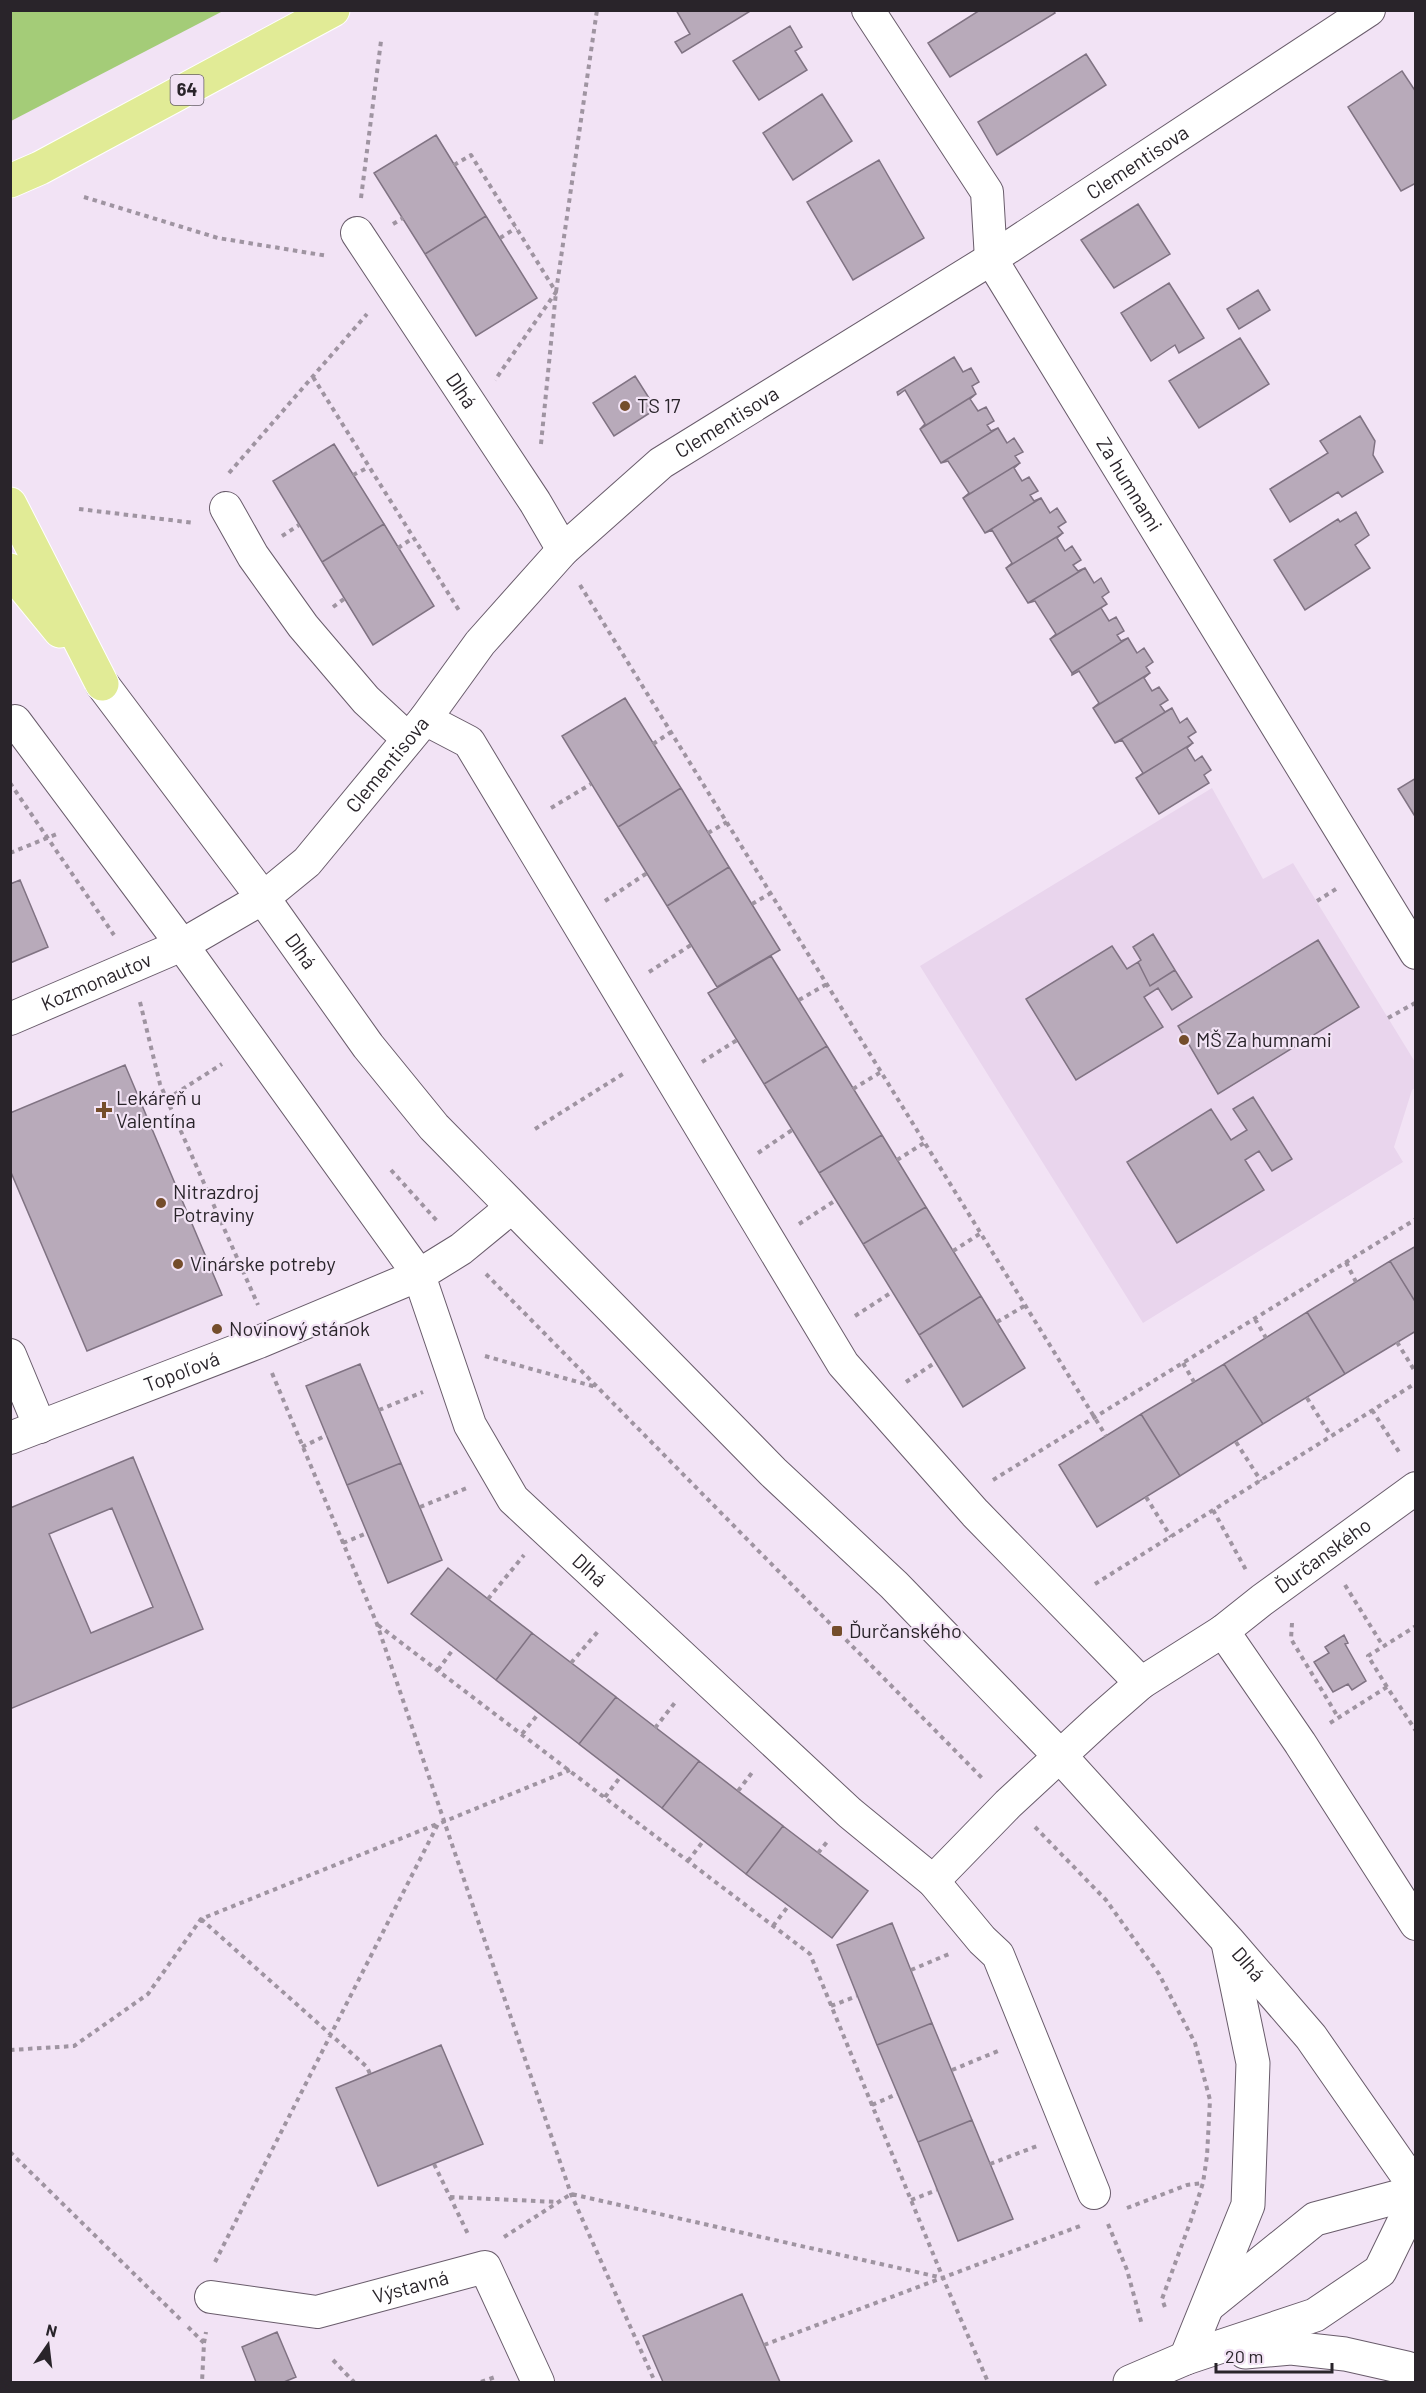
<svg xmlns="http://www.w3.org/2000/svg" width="1426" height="2393" viewBox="0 0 1426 2393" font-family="Barlow,sans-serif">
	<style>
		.built { fill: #e9d5ed }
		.green { fill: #a4cc78 }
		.building { fill: #b8aaba; stroke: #807383; stroke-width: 1.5; fill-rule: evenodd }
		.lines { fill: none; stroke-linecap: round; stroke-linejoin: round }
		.minor-casing { stroke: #695c6b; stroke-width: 34 }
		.tertiary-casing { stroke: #695c6b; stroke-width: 35 }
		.primary-casing { stroke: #fff; stroke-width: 35 }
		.path { stroke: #9f94a1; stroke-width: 4; stroke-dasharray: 4.5 4.5; stroke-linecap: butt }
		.minor { stroke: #fff; stroke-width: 32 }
		.tertiary { stroke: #fff; stroke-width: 33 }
		.primary { stroke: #e1eb96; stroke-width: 33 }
		.poi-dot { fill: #744d2b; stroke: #f2e3f5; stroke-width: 2 }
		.labels { text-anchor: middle; stroke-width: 4.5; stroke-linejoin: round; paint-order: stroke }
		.shield { fill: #f2e3f5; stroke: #655d67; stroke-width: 1.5 }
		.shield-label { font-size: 18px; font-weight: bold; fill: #29242a }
		.street-label { font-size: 20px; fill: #29242a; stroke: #f2e3f5 }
		.poi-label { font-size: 20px; fill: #29242a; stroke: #f2e3f5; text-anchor: start }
	</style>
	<rect width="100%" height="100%" fill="#f2e3f5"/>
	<path class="built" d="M1212,788L1263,879L1293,863L1415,1062V1088L1412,1090L1394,1147L1403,1162L1143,1323L920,966Z"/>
	<path class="green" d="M11,10H223V11L11,121Z"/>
	<path class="building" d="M676,10H752L682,53L675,42L690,34Z
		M980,10H1053L1055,13L950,77L928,43Z
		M790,26L802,47L795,51L807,70L759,100L733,61Z
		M1086,54L1106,85L997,155L978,122Z
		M1402,71L1416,92V183L1401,191L1348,107Z
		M822,94L852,141L793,180L763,133Z
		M436,135L486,216L425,254L374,173Z
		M879,160L924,238L853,280L807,202Z
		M1138,204L1170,254L1114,288L1081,240Z
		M486,216L537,298L476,336L425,254Z
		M1169,283L1204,338L1179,353L1175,345L1151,361L1121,313Z
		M1258,290L1270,310L1239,329L1227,309Z
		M1240,338L1269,384L1199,428L1169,381Z
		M954,357L963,372L971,368L979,382L972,386L976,394L920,429L925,424L905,390L898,395L897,392Z
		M635,376L656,409L614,436L593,403Z
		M976,394L970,399L978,411L986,407L994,421L987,425L991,431L998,428L941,463L920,429Z
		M1360,416L1375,441L1373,455L1383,472L1342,497L1338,492L1290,522L1270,489L1328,453L1320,441Z
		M998,428L1007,443L1014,438L1023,452L1015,456L1020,463L963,498L969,493L948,461L941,463Z
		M334,444L384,524L322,562L273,481Z
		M1020,463L1014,468L1022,481L1029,477L1038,491L1030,495L1034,501L1041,498L985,533L963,498Z
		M1041,498L1050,513L1057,508L1066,522L1058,527L1063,533L1006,568L1012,563L992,530L985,533Z
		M1356,512L1369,535L1355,545L1370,568L1305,610L1274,560L1338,519L1340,522Z
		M384,524L434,606L373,645L322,562Z
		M1063,533L1057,538L1065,551L1072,546L1081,560L1073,565L1078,571L1085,568L1028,603L1006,568Z
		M1085,568L1094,583L1101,578L1109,592L1102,597L1107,604L1050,639L1056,634L1035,601L1028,603Z
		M1107,604L1101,608L1109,621L1116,617L1124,631L1117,635L1121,641L1128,638L1072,673L1050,639Z
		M1128,638L1137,653L1144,648L1153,662L1146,667L1150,673L1093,708L1099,703L1079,671L1072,675V673Z
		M1150,673L1144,678L1152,691L1159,687L1168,700L1160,705L1165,712L1172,708L1115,743L1093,708Z
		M625,698L681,788L618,827L562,736Z
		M1172,708L1180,723L1187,718L1196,732L1188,737L1193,743L1136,778L1143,773L1122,740L1115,743Z
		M1193,743L1187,748L1195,761L1202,756L1211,770L1204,775L1209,783L1159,814L1136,778Z
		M1416,778V818L1398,789Z
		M681,788L729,867L667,906L618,827Z
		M729,867L780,950L717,987L667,906Z
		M20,880L48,947L10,963V884Z
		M1153,934L1175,970L1150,986L1138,962L1141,960L1133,947Z
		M1318,940L1359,1007L1218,1094L1178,1026Z
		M1112,946L1127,969L1138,962L1150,986L1175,970L1192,997L1172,1010L1158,988L1144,997L1163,1027L1076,1080L1026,999Z
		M771,956L827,1046L764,1084L708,993Z
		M827,1046L882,1135L819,1173L764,1084Z
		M125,1065L222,1295L87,1351L10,1170V1113Z
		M1253,1097L1292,1159L1272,1171L1259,1151L1245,1160L1264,1190L1177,1243L1127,1162L1211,1109L1231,1140L1247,1130L1233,1109Z
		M882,1135L926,1207L863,1244L819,1173Z
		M926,1207L981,1296L919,1335L863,1244Z
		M1416,1246V1303L1390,1261Z
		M1390,1261L1416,1303V1331L1345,1374L1307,1312Z
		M981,1296L1025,1368L963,1407L919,1335Z
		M1307,1312L1345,1374L1263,1424L1224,1364Z
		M360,1364L401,1463L347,1485L306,1386Z
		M1224,1364L1263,1424L1180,1476L1141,1414Z
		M1141,1414L1180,1476L1097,1527L1059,1465Z
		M133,1457L203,1629L10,1709V1508ZM112,1508L153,1607L91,1633L49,1534Z
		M401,1463L442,1560L388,1583L347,1485Z
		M448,1568L532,1633L496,1680L411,1614Z
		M532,1633L616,1697L579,1744L496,1680Z
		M1344,1635L1348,1643L1345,1644L1366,1681L1352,1690L1348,1684L1333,1692L1314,1662L1329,1653L1325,1647Z
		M616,1697L699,1761L662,1808L579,1744Z
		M699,1761L783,1826L746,1874L662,1808Z
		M783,1826L868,1891L832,1938L746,1874Z
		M892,1923L932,2023L877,2045L837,1945Z
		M932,2023L972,2120L918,2142L877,2045Z
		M441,2045L483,2144L378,2186L336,2088Z
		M972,2120L1013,2219L958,2241L918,2142Z
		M742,2294L780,2382H663L643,2336Z
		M277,2332L296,2377L284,2382H256L242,2347Z"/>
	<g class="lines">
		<g class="minor-casing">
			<g id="minor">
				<path id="s1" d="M868,10L987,192L991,259L1416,953"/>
				<path id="s2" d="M357,233L535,502L563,550"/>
				<path d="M226,508L253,556L303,626L366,700L408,739"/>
				<path d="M425,719L469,742L843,1364L975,1513L1141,1683"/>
				<path id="s3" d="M10,1019L182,945L263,898L307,862L425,719L480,643L563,550L661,463L991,259L1369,10"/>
				<path id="s4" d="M512,1207L461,1249L419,1275L470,1425L513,1499L850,1813L933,1881L1008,1804L1101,1718L1141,1683L1223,1631L1262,1600L1416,1488"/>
				<path d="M10,1355L40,1427"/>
				<path id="s5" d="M10,1438L259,1342L419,1275L182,945L15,721"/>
				<path d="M1223,1631L1300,1743L1416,1924"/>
				<path d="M933,1881L982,1940L998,1955L1094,2193"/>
				<path id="s6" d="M211,2297L317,2312L485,2267L538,2382"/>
			</g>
		</g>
		<g class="tertiary-casing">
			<g id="tertiary">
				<path id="s7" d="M102,684L263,898L368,1046L434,1127L773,1472L894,1585L1061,1757L1228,1941L1311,2037L1416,2188"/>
				<path d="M1210,2304L1315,2219L1416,2192"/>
				<path d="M1245,2352L1291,2348L1345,2354L1407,2368L1416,2372"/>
				<path d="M1186,2358L1248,2205L1253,2063L1228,1943"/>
				<path d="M1130,2382L1186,2358L1315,2315L1380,2271L1416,2197"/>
			</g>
		</g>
		<g class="primary-casing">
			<path id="primary" d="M10,181L40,168L333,10
				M10,504L102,684
				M10,570L60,631"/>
		</g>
		<path class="path" d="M454,165L471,155L556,292L495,380
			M84,197L218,238L328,256
			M361,198L381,41
			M393,224L403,218
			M500,238L516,228
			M313,377L460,612
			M541,444L556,292L597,10
			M229,473L367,314
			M353,475L369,467
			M79,509L195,523
			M282,536L299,525
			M398,548L413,538
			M580,585L1106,1436
			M333,607L344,599
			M653,744L671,732
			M10,783L114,935
			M551,808L591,784
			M708,833L727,822
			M10,853L57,834
			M605,901L647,873
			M1317,901L1336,889
			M752,904L771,893
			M649,972L691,945
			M799,1000L827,984
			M140,1002L160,1084L258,1305
			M1388,1018L1415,1003
			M702,1062L737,1040
			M853,1089L881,1072
			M167,1099L222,1064
			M535,1129L626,1072
			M758,1153L792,1130
			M897,1160L924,1143
			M391,1170L438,1222
			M799,1224L836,1200
			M953,1251L981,1233
			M1346,1262L1356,1282
			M486,1274L984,1780
			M855,1316L892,1292
			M1255,1319L1266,1338
			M997,1322L1026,1305
			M1397,1342L1416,1373
			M485,1356L596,1387
			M1183,1363L1194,1382
			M272,1373L377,1624L571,2194L655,2382
			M906,1382L936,1362
			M1307,1398L1331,1436
			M379,1410L423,1392
			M1372,1410L1401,1455
			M1236,1442L1261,1481
			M302,1447L327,1435
			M993,1480L1416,1219
			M1146,1497L1171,1537
			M420,1507L467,1488
			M1213,1510L1246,1570
			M343,1543L367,1533
			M1095,1584L1416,1383
			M1345,1585L1383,1646
			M488,1599L524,1555
			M1292,1623L1291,1639L1338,1717
			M378,1625L810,1954L943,2278
			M571,1663L600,1629
			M438,1670L454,1648
			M1387,1687L1368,1656L1416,1626
			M1330,1723L1387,1687L1416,1731
			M655,1728L677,1700
			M522,1734L539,1713
			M738,1791L754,1770
			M605,1797L621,1776
			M1035,1827L1106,1900L1159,1974L1195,2043L1210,2100L1207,2156L1203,2183L1191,2220L1162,2299L1166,2310
			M818,1853L827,1842
			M688,1861L704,1840
			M201,1919L367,2067L370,2074
			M773,1926L789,1905
			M911,1970L949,1954
			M831,2006L857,1996
			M10,2050L74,2046L148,1994L201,1919L437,1824
			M952,2070L998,2051
			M872,2105L897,2094
			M10,2152L181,2320
			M434,2164L469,2236
			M990,2164L1037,2146
			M450,2197L557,2202
			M911,2200L937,2190
			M1127,2208L1187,2185L1203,2183
			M1108,2224L1127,2270L1142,2325
			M504,2237L571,2194L943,2278L988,2382
			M215,2262L438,1824L570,1770
			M188,2327L204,2343L202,2382
			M204,2343L206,2332
			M764,2345L1080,2226
			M333,2360L354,2382
			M481,2382L498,2376"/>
		<use href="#minor" class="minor"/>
		<use href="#tertiary" class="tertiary"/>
		<use href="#primary" class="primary"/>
	</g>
	<g class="poi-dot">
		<circle cx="625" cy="406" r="6"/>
		<circle cx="1184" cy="1040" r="6"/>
		<path d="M101 1101h6v6h6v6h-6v6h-6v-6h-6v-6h6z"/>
		<circle cx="161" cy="1203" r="6"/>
		<circle cx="178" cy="1264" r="6"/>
		<circle cx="217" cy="1329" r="6"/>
		<rect x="831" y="1625" width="12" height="12" rx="3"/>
	</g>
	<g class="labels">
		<rect class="shield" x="170.5" y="75" width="33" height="30" rx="4.5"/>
		<g class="shield-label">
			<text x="187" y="96">64</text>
		</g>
		<g class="street-label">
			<text dy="7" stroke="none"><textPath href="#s3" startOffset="1436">Clementisova</textPath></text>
			<text dy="7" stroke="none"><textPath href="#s2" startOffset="189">Dlhá</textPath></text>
			<text dy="7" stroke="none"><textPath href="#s3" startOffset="950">Clementisova</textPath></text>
			<text dy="7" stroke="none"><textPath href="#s1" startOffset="549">Za humnami</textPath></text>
			<text dy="7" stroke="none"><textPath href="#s3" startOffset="464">Clementisova</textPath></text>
			<text dy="7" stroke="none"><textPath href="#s7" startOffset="333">Dlhá</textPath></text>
			<text dy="7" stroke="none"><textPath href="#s3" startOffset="94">Kozmonautov</textPath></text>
			<text dy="7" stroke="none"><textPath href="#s5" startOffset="184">Topoľová</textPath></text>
			<text dy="7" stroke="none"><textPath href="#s4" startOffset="1437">Ďurčanského</textPath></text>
			<text dy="7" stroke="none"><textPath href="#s4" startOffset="464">Dlhá</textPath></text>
			<text dy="7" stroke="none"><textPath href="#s7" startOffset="1722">Dlhá</textPath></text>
			<text dy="7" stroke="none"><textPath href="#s6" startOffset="204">Výstavná</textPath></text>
		</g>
		<g class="poi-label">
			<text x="637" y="413">TS 17</text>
			<text x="1196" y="1047">MŠ Za humnami</text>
			<text x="116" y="1105">Lekáreň u<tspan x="116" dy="23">Valentína</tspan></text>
			<text x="173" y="1199">Nitrazdroj<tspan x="173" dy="23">Potraviny</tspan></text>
			<text x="190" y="1271">Vinárske potreby</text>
			<text x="229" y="1336">Novinový stánok</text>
			<text x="849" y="1638">Ďurčanského</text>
		</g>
	</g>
	<rect width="1426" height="2393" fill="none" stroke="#29242a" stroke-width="24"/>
	<g transform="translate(48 2345) rotate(14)" stroke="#f2e3f5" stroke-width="4.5" paint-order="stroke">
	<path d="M0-4.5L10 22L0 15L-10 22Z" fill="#29242a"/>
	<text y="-9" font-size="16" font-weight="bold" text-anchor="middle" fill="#29242a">N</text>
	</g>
	<path d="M1216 2363v9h116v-9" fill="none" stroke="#29242a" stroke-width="3"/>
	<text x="1225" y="2363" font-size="18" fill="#29242a" stroke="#f2e3f5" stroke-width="4.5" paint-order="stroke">20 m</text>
</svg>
